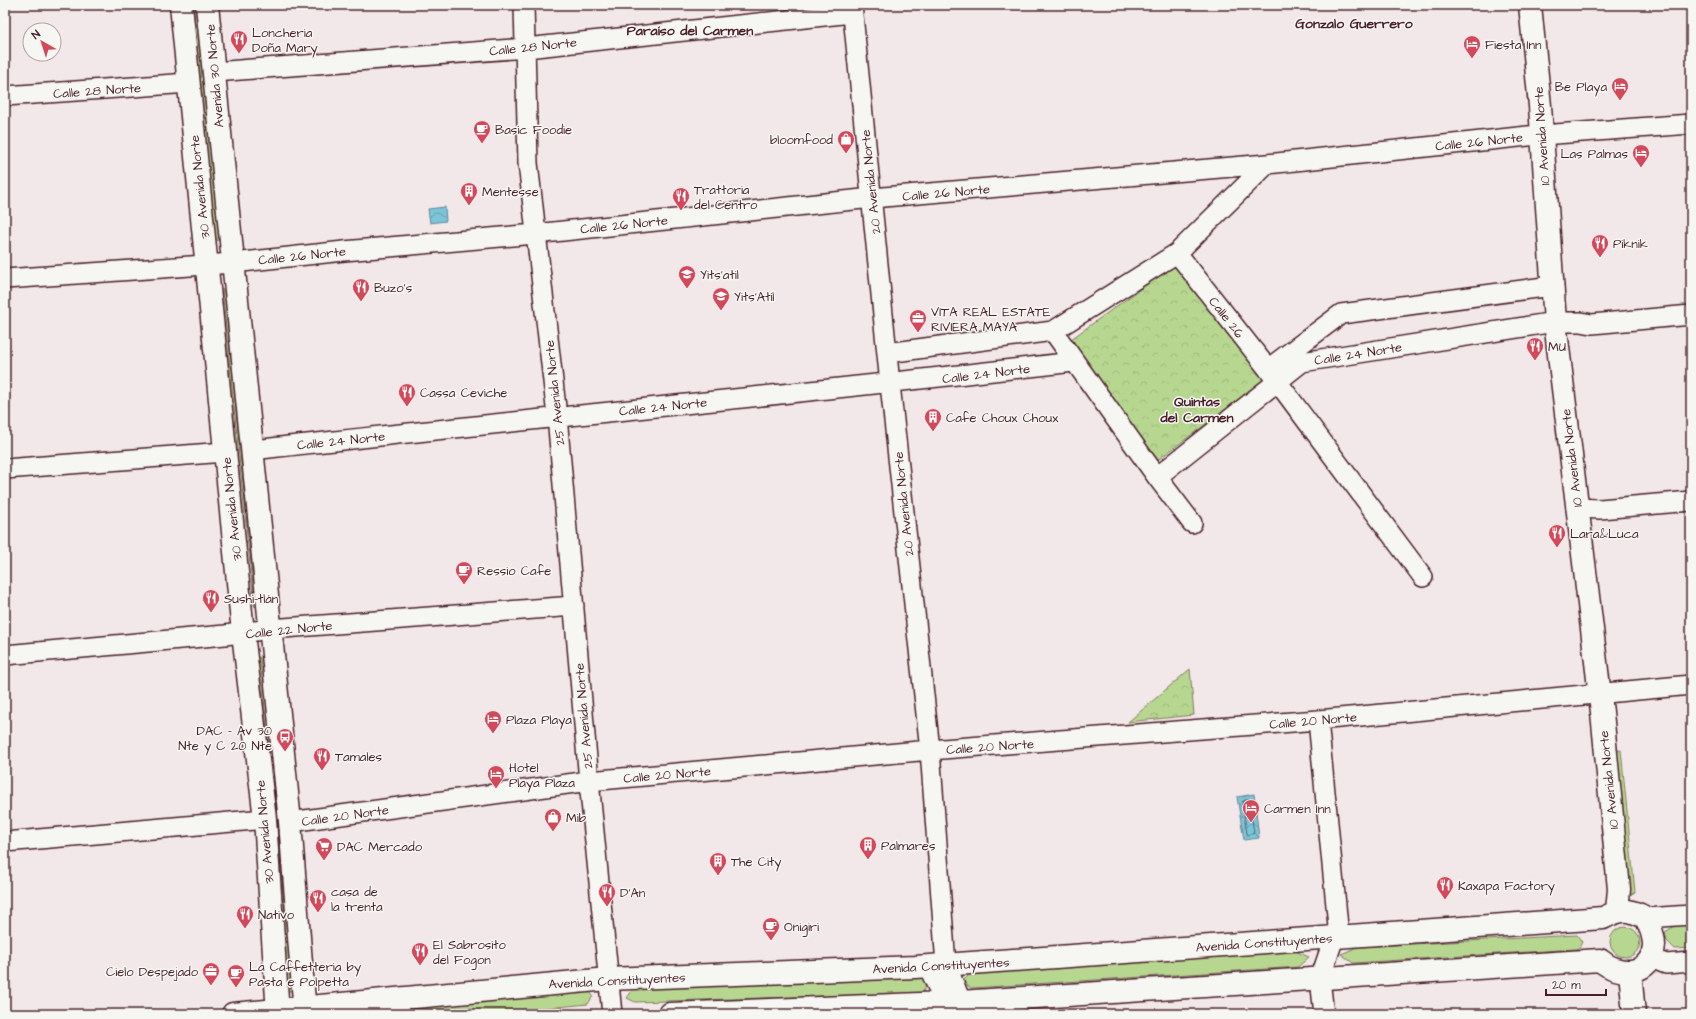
<svg xmlns="http://www.w3.org/2000/svg" width="1696" height="1019" viewBox="0 0 1696 1019" font-family="'Architects Daughter',sans-serif">
	<style>
		.grass { fill: #b7d790; stroke: #807b5e }
		.park { fill: url(#park-crowns); stroke: #807b5e }
		.water { fill: url(#water-waves); stroke: #678393 }
		.lines { fill: none; stroke-linecap: round; stroke-linejoin: round }
		.shore { stroke: #5d6271; stroke-width: 1 }
		.minor-casing { stroke: #4a1f2b; stroke-width: 22 }
		.tertiary-casing { stroke: #4a1f2b; stroke-width: 25 }
		.secondary-casing { stroke: #4a1f2b; stroke-width: 25 }
		.minor { stroke: #f6f6f2; stroke-width: 19 }
		.tertiary { stroke: #f6f6f2; stroke-width: 22 }
		.secondary { stroke: #f6f6f2; stroke-width: 22 }
		.labels { text-anchor: middle; stroke-width: 3; stroke-linejoin: round; paint-order: stroke }
		.poi-label { font-size: 13px; fill: #4a1f2b; stroke: #f6f6f2; text-anchor: start }
		.street-label { font-size: 13px; fill: #4a1f2b; stroke: #f6f6f2 }
		.neighbourhood-label { font-size: 14px; font-weight: bold; fill: #4a1f2b; stroke: #f6f6f2 }
	</style>
	<defs>
		<pattern id="park-crowns" width="20" height="18" patternUnits="userSpaceOnUse"><rect width="20" height="18" fill="#b7d790"/><path d="M2 6a3 3 0 1 1 6 0M12 15a3 3 0 1 1 6 0" fill="none" stroke="#9fb87c"/></pattern>
		<pattern id="water-waves" width="16" height="10" patternUnits="userSpaceOnUse"><rect width="16" height="10" fill="#7ac6d9"/><path d="M0 5q4-4 8 0t8 0" fill="none" stroke="#66a0b0"/></pattern>
	</defs>
	<rect width="100%" height="100%" fill="#f3e8e9"/>
	<filter id="ink" filterUnits="userSpaceOnUse"><feTurbulence type="fractalNoise" baseFrequency=".025" numOctaves="2"/><feDisplacementMap in="SourceGraphic" scale="8" xChannelSelector="R" yChannelSelector="G"/><feConvolveMatrix kernelMatrix="1 2 1 2 8 2 1 2 1" color-interpolation-filters="sRGB"/></filter>
	<g filter="url(#ink)">
		<path class="grass" d="M193,5H197L220,236L218,241L215,237Z
			M222,289L225,292L255,607L254,604Z
			M257,656L260,658L293,991H288L274,825L256,659Z
			M1621,750L1635,892L1630,895L1615,751Z
			M1691,924V948L1675,949L1667,941L1665,932L1675,926Z
			M1610 942a15 15 0 1 1 30 0a15 15 0 1 1-30 0Z
			M1577,935L1582,942L1579,948L1575,949L1353,963L1341,954L1358,947Z
			M1295,951L1309,957L1298,967L971,988L962,982L970,974Z
			M921,978L927,985L922,993L635,1002L627,998L634,988Z
			M587,988L593,996L588,1004L487,1014H360Z"/>
		<path class="park" d="M1175,264L1265,380L1155,462L1067,342Z
			M1190,669L1194,715L1128,722Z"/>
		<path class="water" d="M445,207L446,221L430,223L428,209Z
			M1254,794L1259,838L1244,840L1237,797Z"/>
		<g class="lines">
			<path class="shore" d="M1249,799L1254,833L1249,835L1247,834L1242,802Z"/>
			<g class="minor-casing">
				<path id="minor" d="M524,5L528,163L557,416L589,781L612,1014
					M852,5L890,384L930,750L946,965L961,1001
					M214,72L526,48L852,13
					M5,96L189,83
					M1177,253L1268,369L1423,577
					M5,279L233,263L344,251L535,234L872,198L1267,164L1528,136L1691,124
					M1053,331L1157,477L1192,523
					M887,353L1053,331L1177,253L1267,164
					M1268,369L1341,314L1552,286
					M253,450C526,419 800,394 1073,362
					M5,469L225,452
					M1157,477L1302,362L1555,322H1581L1592,324L1691,315
					M1576,508L1600,509L1691,501
					M5,655L225,635L270,629L574,606
					M1318,720L1338,926L1320,979L1324,1014
					M290,822L589,781L930,750L1318,720L1691,685
					M5,842L265,819
					M1646,918L1691,915
					M1651,958L1666,964L1691,962
					M928,966L945,1003L947,1014"/>
			</g>
			<g class="tertiary-casing">
				<path id="tertiary" d="M181,5L243,633L265,819L278,1014
					M207,5L290,822L305,1014
					M1530,5L1540,106L1555,322L1602,712L1619,889L1617,911
					M1630,972L1634,1014"/>
			</g>
			<g class="secondary-casing">
				<path id="secondary" d="M233,1014L608,979L915,967L1603,918C1621,909 1628,908 1646,918C1650,926 1654,936 1654,945C1652,976 1619,977 1600,960L945,1003L670,1014"/>
			</g>
			<use href="#minor" class="minor"/>
			<use href="#tertiary" class="tertiary"/>
			<use href="#secondary" class="secondary"/>
		</g>
	</g>
	<defs>
		<g id="restaurant-pin" transform="scale(0.9)"><path d="M0 17L-7.5 6A9.5 9.5 0 1 1 7.5 6Z" fill="#d1495b" stroke="#f6f6f2"/><path d="M-5-6h1v4h1v-4h1v4h1v-4h1v5L-1.5 .5V6h-2V.5L-5-1ZM5-6V6H3V1.5H1.5Q1.5-4 5-6Z" fill="#fff"/></g>
		<g id="hotel-pin" transform="scale(0.9)"><path d="M0 17L-7.5 6A9.5 9.5 0 1 1 7.5 6Z" fill="#d1495b" stroke="#f6f6f2"/><path d="M-6-4.5h1.5V1H6V5H4.5V3h-9V5H-6ZM-4 0a1.8 1.8 0 1 1 3.6 0ZM.5 0V-2.5h3Q6-2.5 6 0Z" fill="#fff"/></g>
		<g id="cafe-pin" transform="scale(0.9)"><path d="M0 17L-7.5 6A9.5 9.5 0 1 1 7.5 6Z" fill="#d1495b" stroke="#f6f6f2"/><path d="M-5.5-4.5H6V0H3Q3 3.5 0 3.5H-2.5Q-5.5 3.5-5.5 0ZM3-3.2v2h1.7v-2ZM-6 4.5H4V6H-6Z" fill="#fff"/></g>
		<g id="shop-pin" transform="scale(0.9)"><path d="M0 17L-7.5 6A9.5 9.5 0 1 1 7.5 6Z" fill="#d1495b" stroke="#f6f6f2"/><path d="M-5-2.5h2.3a2.7 3.5 0 0 1 5.4 0H5L5.5 6h-11ZM-1.5-2.5h3a1.5 2.3 0 0 0-3 0Z" fill="#fff"/></g>
		<g id="building-pin" transform="scale(0.9)"><path d="M0 17L-7.5 6A9.5 9.5 0 1 1 7.5 6Z" fill="#d1495b" stroke="#f6f6f2"/><path d="M-4-6H4V6H1V3H-1V6H-4ZM-2.5-4.3h1.7v1.8h-1.7ZM.8-4.3h1.7v1.8H.8ZM-2.5-1h1.7V.8h-1.7ZM.8-1h1.7V.8H.8Z" fill="#fff"/></g>
		<g id="school-pin" transform="scale(0.9)"><path d="M0 17L-7.5 6A9.5 9.5 0 1 1 7.5 6Z" fill="#d1495b" stroke="#f6f6f2"/><path d="M0-5L7-2L0 1L-7-2ZM-4 1L0 2.5L4 1V4Q0 6-4 4Z" fill="#fff"/></g>
		<g id="office-pin" transform="scale(0.9)"><path d="M0 17L-7.5 6A9.5 9.5 0 1 1 7.5 6Z" fill="#d1495b" stroke="#f6f6f2"/><path d="M-6-3h4V-5.5h4V-3h4V5H-6ZM-1-4.5V-3h2v-1.5ZM-6 0V1H6V0Z" fill="#fff"/></g>
		<g id="bus-pin" transform="scale(0.9)"><path d="M0 17L-7.5 6A9.5 9.5 0 1 1 7.5 6Z" fill="#d1495b" stroke="#f6f6f2"/><path d="M-5-6H5V4H4V6H2V4H-2V6H-4V4H-5ZM-3.5-4V0h7V-4ZM-3.5 1.2v1.5H-2V1.2ZM2 1.2v1.5H3.5V1.2Z" fill="#fff"/></g>
		<g id="supermarket-pin" transform="scale(0.9)"><path d="M0 17L-7.5 6A9.5 9.5 0 1 1 7.5 6Z" fill="#d1495b" stroke="#f6f6f2"/><path d="M-6-5.5h2.5l.6 2H6L4.5 2H-2.5L-4.4-4H-6ZM-1.5 3.2a1.3 1.3 0 1 0 .1 0ZM3 3.2a1.3 1.3 0 1 0 .1 0Z" fill="#fff"/></g>
	</defs>
	<g fill-rule="evenodd">
		<use href="#restaurant-pin" x="239" y="39"/>
		<use href="#hotel-pin" x="1472" y="44"/>
		<use href="#hotel-pin" x="1620" y="86"/>
		<use href="#cafe-pin" x="482" y="129"/>
		<use href="#shop-pin" x="846" y="139"/>
		<use href="#hotel-pin" x="1641" y="153"/>
		<use href="#building-pin" x="469" y="191"/>
		<use href="#restaurant-pin" x="681" y="196"/>
		<use href="#restaurant-pin" x="1600" y="243"/>
		<use href="#school-pin" x="687" y="274"/>
		<use href="#restaurant-pin" x="361" y="287"/>
		<use href="#school-pin" x="721" y="296"/>
		<use href="#office-pin" x="918" y="318"/>
		<use href="#restaurant-pin" x="1535" y="346"/>
		<use href="#restaurant-pin" x="407" y="392"/>
		<use href="#building-pin" x="933" y="417"/>
		<use href="#restaurant-pin" x="1557" y="533"/>
		<use href="#cafe-pin" x="464" y="570"/>
		<use href="#restaurant-pin" x="211" y="598"/>
		<use href="#hotel-pin" x="493" y="719"/>
		<use href="#bus-pin" x="285" y="737"/>
		<use href="#restaurant-pin" x="322" y="756"/>
		<use href="#hotel-pin" x="496" y="774"/>
		<use href="#hotel-pin" x="1251" y="808"/>
		<use href="#shop-pin" x="553" y="817"/>
		<use href="#building-pin" x="868" y="845"/>
		<use href="#supermarket-pin" x="324" y="846"/>
		<use href="#building-pin" x="718" y="861"/>
		<use href="#restaurant-pin" x="1445" y="885"/>
		<use href="#restaurant-pin" x="607" y="892"/>
		<use href="#restaurant-pin" x="318" y="898"/>
		<use href="#restaurant-pin" x="245" y="914"/>
		<use href="#cafe-pin" x="771" y="926"/>
		<use href="#restaurant-pin" x="420" y="951"/>
		<use href="#office-pin" x="211" y="971"/>
		<use href="#cafe-pin" x="236" y="973"/>
	</g>
	<g class="labels">
		<g class="poi-label">
			<text x="252" y="37">Loncheria<tspan x="252" dy="15">Doña Mary</tspan></text>
			<text x="1485" y="49">Fiesta Inn</text>
			<text x="1607" y="91" text-anchor="end">Be Playa</text>
			<text x="495" y="134">Basic Foodie</text>
			<text x="833" y="144" text-anchor="end">bloomfood</text>
			<text x="1628" y="158" text-anchor="end">Las Palmas</text>
			<text x="694" y="194">Trattoria<tspan x="694" dy="15">del Centro</tspan></text>
			<text x="482" y="196">Mentesse</text>
			<text x="1613" y="248">Piknik</text>
			<text x="700" y="279">Yits'atil</text>
			<text x="374" y="292">Buzo's</text>
			<text x="734" y="301">Yits'Atil</text>
			<text x="931" y="316">VITA REAL ESTATE<tspan x="931" dy="15">RIVIERA MAYA</tspan></text>
			<text x="1548" y="351">MU</text>
			<text x="420" y="397">Cassa Ceviche</text>
			<text x="946" y="422">Cafe Choux Choux</text>
			<text x="1570" y="538">Lara&amp;Luca</text>
			<text x="477" y="575">Ressio Cafe</text>
			<text x="224" y="603">Sushi-tlán</text>
			<text x="506" y="724">Plaza Playa</text>
			<text x="272" y="735" text-anchor="end">DAC - Av 30<tspan x="272" dy="15">Nte y C 20 Nte</tspan></text>
			<text x="335" y="761">Tamales</text>
			<text x="509" y="772">Hotel<tspan x="509" dy="15">Playa Plaza</tspan></text>
			<text x="1264" y="813">Carmen Inn</text>
			<text x="566" y="822">Mib</text>
			<text x="881" y="850">Palmares</text>
			<text x="337" y="851">DAC Mercado</text>
			<text x="731" y="866">The City</text>
			<text x="1458" y="890">Kaxapa Factory</text>
			<text x="331" y="896">casa de<tspan x="331" dy="15">la trenta</tspan></text>
			<text x="620" y="897">D'An</text>
			<text x="258" y="919">Nativo</text>
			<text x="784" y="931">Onigiri</text>
			<text x="433" y="949">El Sabrosito<tspan x="433" dy="15">del Fogon</tspan></text>
			<text x="249" y="971">La Caffetteria by<tspan x="249" dy="15">Pasta e Polpetta</tspan></text>
			<text x="198" y="976" text-anchor="end">Cielo Despejado</text>
		</g>
		<g class="street-label">
			<text transform="translate(533 46) rotate(-6)" y="5">Calle 28 Norte</text>
			<text transform="translate(214 76) rotate(-95)" y="5">Avenida 30 Norte</text>
			<text transform="translate(97 90) rotate(-4)" y="5">Calle 28 Norte</text>
			<text transform="translate(1541 136) rotate(-94)" y="5">10 Avenida Norte</text>
			<text transform="translate(1479 141) rotate(-6)" y="5">Calle 26 Norte</text>
			<text transform="translate(870 182) rotate(-96)" y="5">20 Avenida Norte</text>
			<text transform="translate(199 187) rotate(-96)" y="5">30 Avenida Norte</text>
			<text transform="translate(946 192) rotate(-5)" y="5">Calle 26 Norte</text>
			<text transform="translate(624 224) rotate(-6)" y="5">Calle 26 Norte</text>
			<text transform="translate(302 255) rotate(-6)" y="5">Calle 26 Norte</text>
			<text transform="translate(1227 317) rotate(52)" y="5">Calle 26</text>
			<text transform="translate(1358 353) rotate(-9)" y="5">Calle 24 Norte</text>
			<text transform="translate(986 373) rotate(-7)" y="5">Calle 24 Norte</text>
			<text transform="translate(554 393) rotate(-96)" y="5">25 Avenida Norte</text>
			<text transform="translate(663 406) rotate(-6)" y="5">Calle 24 Norte</text>
			<text transform="translate(341 440) rotate(-6)" y="5">Calle 24 Norte</text>
			<text transform="translate(1571 458) rotate(-97)" y="5">10 Avenida Norte</text>
			<text transform="translate(903 504) rotate(-96)" y="5">20 Avenida Norte</text>
			<text transform="translate(231 509) rotate(-96)" y="5">30 Avenida Norte</text>
			<text transform="translate(289 629) rotate(-6)" y="5">Calle 22 Norte</text>
			<text transform="translate(583 716) rotate(-95)" y="5">25 Avenida Norte</text>
			<text transform="translate(1313 720) rotate(-5)" y="5">Calle 20 Norte</text>
			<text transform="translate(990 746) rotate(-4)" y="5">Calle 20 Norte</text>
			<text transform="translate(667 774) rotate(-5)" y="5">Calle 20 Norte</text>
			<text transform="translate(1608 780) rotate(-96)" y="5">10 Avenida Norte</text>
			<text transform="translate(345 815) rotate(-8)" y="5">Calle 20 Norte</text>
			<text transform="translate(264 832) rotate(-95)" y="5">30 Avenida Norte</text>
			<text transform="translate(1264 942) rotate(-4)" y="5">Avenida Constituyentes</text>
			<text transform="translate(941 965) rotate(-3)" y="5">Avenida Constituyentes</text>
			<text transform="translate(617 980) rotate(-3)" y="5">Avenida Constituyentes</text>
		</g>
		<g class="neighbourhood-label">
			<text x="1354" y="28">Gonzalo Guerrero</text>
			<text x="690" y="35">Paraíso del Carmen</text>
			<text x="1197" y="406">Quintas<tspan x="1197" dy="16">del Carmen</tspan></text>
		</g>
	</g>
	<rect width="1696" height="1019" fill="none" stroke="#f6f6f2" stroke-width="20"/>
	<rect x="10" y="10" width="1676" height="999" fill="none" stroke="#4a1f2b" stroke-width="1.5" filter="url(#ink)"/>
	<g transform="translate(42 42) rotate(321)"><circle r="19" fill="#f6f6f2" stroke="#b1a0a2"/>
	<path d="M0-3L7 15L0 10L-7 15Z" fill="#d1495b"/>
	<text y="-6" font-size="11" font-weight="bold" text-anchor="middle" fill="#4a1f2b">N</text>
	</g>
	<path d="M1546 989v6h60v-6" fill="none" stroke="#4a1f2b" stroke-width="2"/>
	<text x="1552" y="989" font-size="12" fill="#4a1f2b" stroke="#f6f6f2" stroke-width="3" paint-order="stroke">20 m</text>
</svg>
